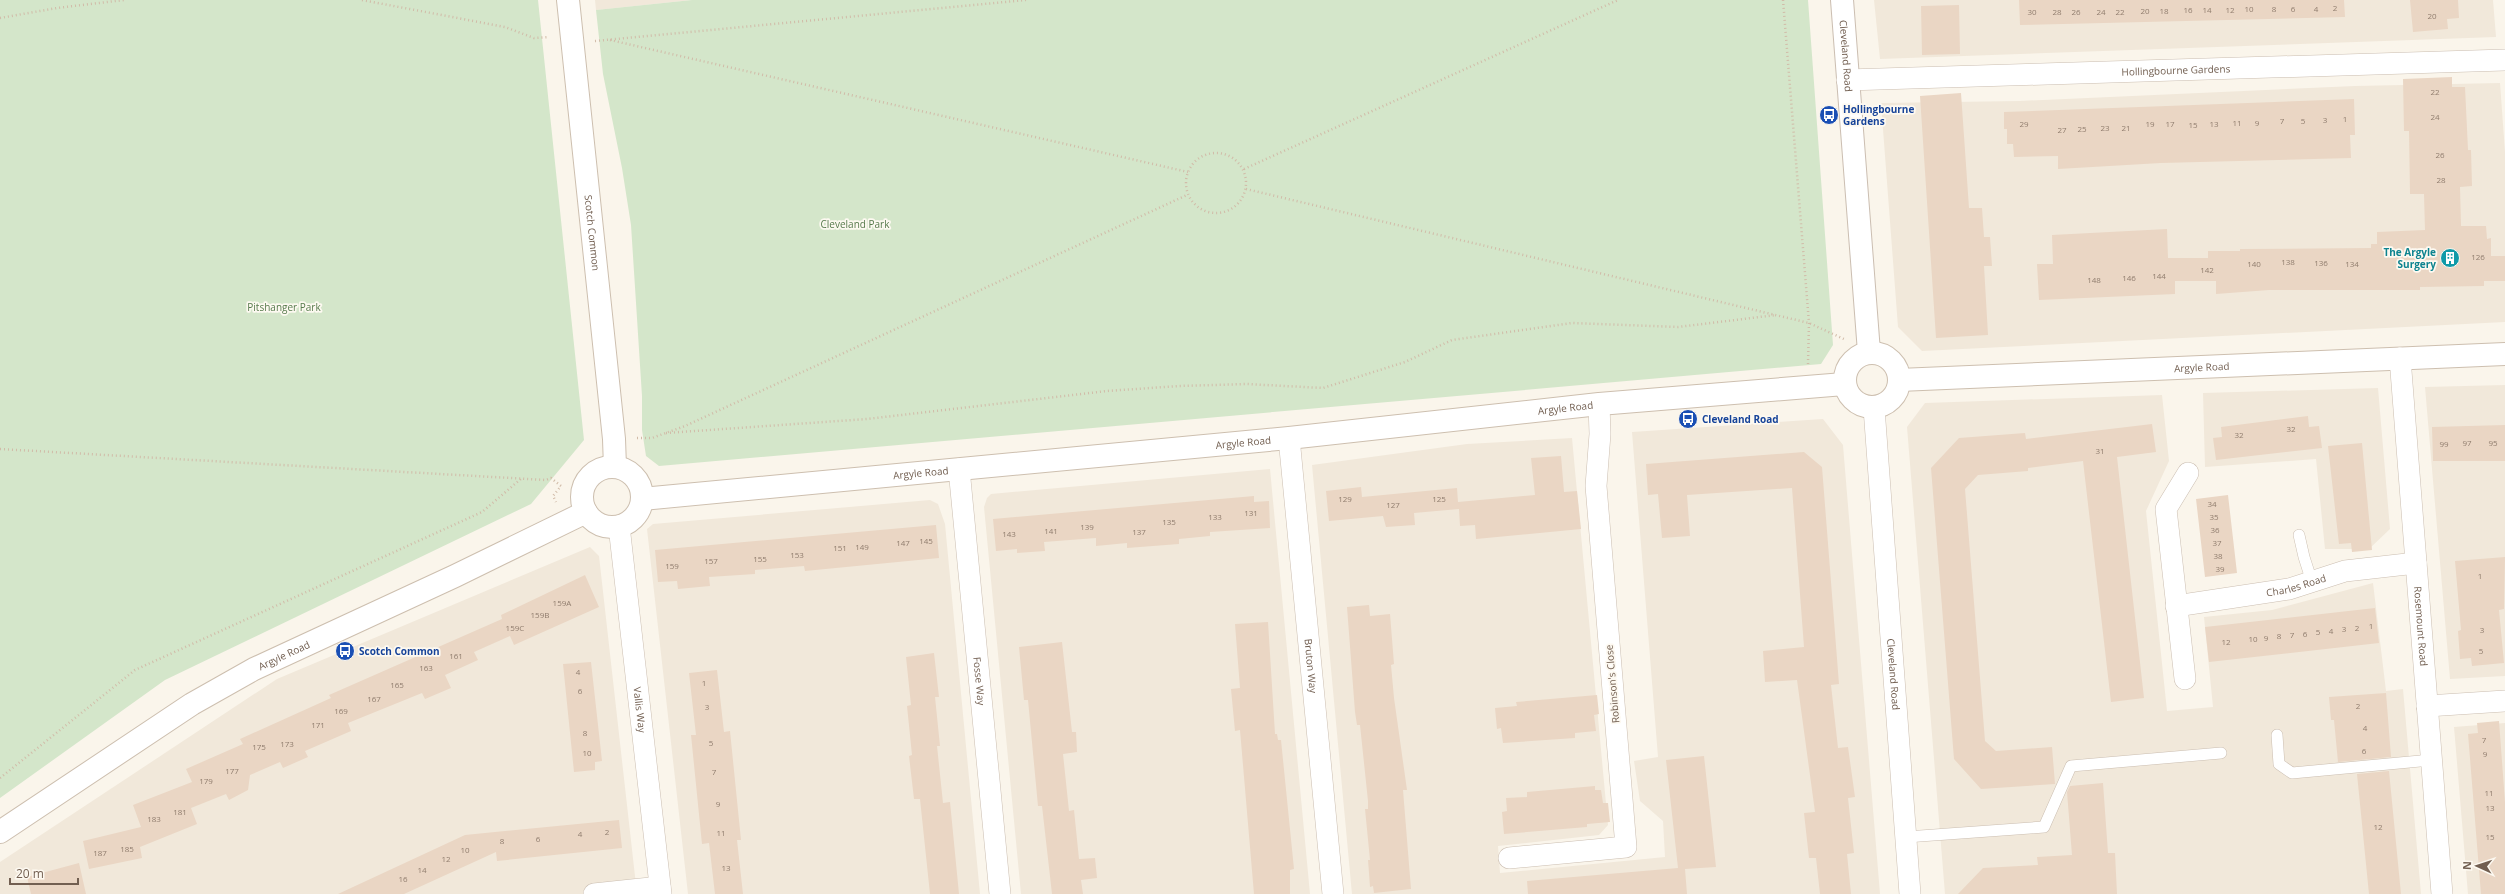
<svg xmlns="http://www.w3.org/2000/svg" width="2505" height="894" viewBox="0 0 2505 894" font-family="'Open Sans',sans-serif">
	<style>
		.residential { fill: #f1e8da }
		.green { fill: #d4e6ca }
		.building { fill: #ead6c4 }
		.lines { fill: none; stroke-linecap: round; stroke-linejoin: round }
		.service-casing { stroke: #cbbeb1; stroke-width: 12 }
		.minor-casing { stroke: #cbbeb1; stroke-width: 22 }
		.tertiary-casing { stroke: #cbbeb1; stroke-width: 24 }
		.secondary-casing { stroke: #cdbfaf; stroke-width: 24 }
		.path { stroke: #d1bba8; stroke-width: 2.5; stroke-dasharray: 1 3; stroke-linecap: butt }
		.service { stroke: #fff; stroke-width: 11 }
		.minor { stroke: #fff; stroke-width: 21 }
		.tertiary { stroke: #fff; stroke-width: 22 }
		.secondary { stroke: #fff; stroke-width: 22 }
		.labels { text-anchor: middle; stroke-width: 3.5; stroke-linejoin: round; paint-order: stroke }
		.number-label { font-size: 8px; fill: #907d6e }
		.street-label { font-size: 10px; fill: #725f51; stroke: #fdf9f1 }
		.transit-label { font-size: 10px; font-weight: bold; fill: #164399; stroke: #fdf9f1; text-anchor: start }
		.park-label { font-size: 10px; fill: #577b4d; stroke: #fdf9f1 }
		.culture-label { font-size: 10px; font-weight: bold; fill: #0d838f; stroke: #fdf9f1; text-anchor: end }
	</style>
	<rect width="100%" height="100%" fill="#faf5eb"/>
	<path class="residential" d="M595,0H692L596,10Z
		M1874,0H2493L2496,37L1880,59Z
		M2500,83L2505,152V322L1922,351L1898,327L1881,103L2020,101L2355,86Z
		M2505,385V676L2450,679L2425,387Z
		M2378,388L2390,529L2369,549H2325L2316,459L2205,467L2203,393Z
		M2162,395L2169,461L2146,511L2167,711L2213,707L2204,617L2272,610L2373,583L2386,691L2403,689L2421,894H1945L1907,427L1925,403Z
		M1823,419L1843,445L1880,894H1352L1312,465L1467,444L1572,438L1608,825L1599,835L1498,846L1500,873L1665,857L1663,821L1640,801L1634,761L1658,757L1632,432Z
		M1270,469L1310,894H1021L984,507L987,498L991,494Z
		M930,500L938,504L945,524L980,894H688L647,529L653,524Z
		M590,547L599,556L637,894H0V862L277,679Z
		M2505,723V894H2468L2454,727Z"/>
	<path class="green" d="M0,0H538L584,440L531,504L165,680L0,798Z
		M692,0H1808L1833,345L1821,364L659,466L646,456L642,430V396L631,225L622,168L603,74L596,10Z"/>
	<path class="building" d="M2019,0H2344L2345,17L2020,25Z
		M2410,0H2458L2459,18L2447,19L2448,29L2413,32Z
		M1959,5L1960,54L1922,55L1921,6Z
		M2452,77V87H2465L2468,150H2471L2472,186L2460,187L2461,226H2486L2487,239L2491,238V256H2505V281H2484V286L2420,287V290H2269L2216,294V281H2175V294L2039,300L2037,264H2053L2052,235L2167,229L2168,258H2208V251H2240V249L2371,248V244H2377V232L2425,230L2424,194H2410L2409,131H2404L2403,79Z
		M1961,93L1969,208H1982L1984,237H1990L1992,266H1984L1988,335L1936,338L1920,96Z
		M2354,99L2355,135H2350L2351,158L2161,163L2058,169V156L2014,157L2013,144H2007V129H2004V112Z
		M2308,416L2309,427L2319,426L2322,448L2216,460L2213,438L2222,437L2221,427Z
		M2152,424L2156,452L2117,457L2144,698L2111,702L2083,461L2028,468V471L1978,475L1965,489L1985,741L1996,751L2052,747L2055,784L1981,789L1954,759L1931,468L1959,438L2025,433L2026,439Z
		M2505,425V461H2433L2432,427Z
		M2362,443L2372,550L2352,552L2351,543L2339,544L2328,446Z
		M1804,452L1822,467L1839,684L1831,685L1838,748L1848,747L1855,797L1848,798L1854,853L1847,854L1851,894H1820L1816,858H1809L1804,813L1815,812L1797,680L1765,682L1763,651L1804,647L1792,488L1687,495L1690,536L1662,538L1658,494L1648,495L1646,464Z
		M1561,456L1564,492L1577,491L1581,529L1476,539L1475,525L1460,526L1459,509L1414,513L1415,525L1386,527L1383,516L1329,521L1326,491L1361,487L1362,497L1457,488L1458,502L1535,495L1531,458Z
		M2228,495L2237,573L2205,577L2196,499Z
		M1254,496V502L1269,501L1270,528L1210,532V536L1179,539V544L1127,548V543L1096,546V538L1044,542L1045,551L1017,553V549L996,551L993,519Z
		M936,525L939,558L805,571L804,566L755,570V574L709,577L710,586L678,589L677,581L658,582L655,550Z
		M2505,557L2504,609L2499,610L2504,663L2472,666L2471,658L2460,659L2458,631L2461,630L2455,561Z
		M585,575L599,607L514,645L510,636L474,652L478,660L445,675L451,688L425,699L422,693L348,723L351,731L305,751L308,757L283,768L280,762L250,775L248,790L229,800L226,794L191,808L197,824L140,847L142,858L89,869L83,841L141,827L133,805L192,782L186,769L243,744L240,739L331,698L329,695L502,619L501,615Z
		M1369,605L1370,616L1390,614L1394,664L1391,665L1394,698L1407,790H1403L1411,889L1374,893L1373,886L1370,887L1369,873L1368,860H1370L1365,809H1368V801L1360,725H1357L1355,712L1347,607Z
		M2375,608L2379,643L2209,662L2205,627Z
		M1268,622L1275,734H1277L1278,740H1281L1294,869L1290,870V894H1254L1240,730L1235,731L1231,689L1240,688L1235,624Z
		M1062,642L1072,732H1076L1077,752L1063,754L1069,811L1074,810L1079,859L1095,858L1097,878L1081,880L1083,894H1052L1042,806H1038L1028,700H1024L1019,647Z
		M934,653L939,697H935L940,746H937L943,803L950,802L959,894H930L920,799H914L909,756L912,755L907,706L911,705L906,657Z
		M591,662L602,761L595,762V770L574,772L563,664Z
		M717,670L724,732L730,731L741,840H737L743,894H715L709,843L702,844L691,735H696L689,673Z
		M2386,693L2391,757L2338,762L2334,720H2331L2329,697Z
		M1597,695L1599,714L1594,715L1596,731L1575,733V738L1503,743L1501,728L1497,729L1495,708L1517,706L1516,702Z
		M2499,721L2505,802V894H2481L2468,734L2478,733L2477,723Z
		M1704,756L1716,867L1685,869L1687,894H1528L1527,881L1678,868L1666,760Z
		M2389,771L2401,894H2369L2357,774Z
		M2103,783L2108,853H2115L2117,894H1958L1983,868L2038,865L2037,857L2072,855L2067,792L2070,786Z
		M1595,786V790H1601L1603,803H1608L1610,822L1587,824V827L1504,834L1502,812L1507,811L1506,798L1527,797V792Z
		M619,820L622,848L497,861L496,852L404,894H338L465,835Z
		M79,863L86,894H31L27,877Z"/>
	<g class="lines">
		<g class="service-casing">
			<path id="service" d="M2299,535L2304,557L2312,582
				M2277,735L2279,764L2292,773L2431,760
				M1906,837L2044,827L2071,766L2221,753"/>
		</g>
		<g class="minor-casing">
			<g id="minor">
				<path id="s1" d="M1847,80L2505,60"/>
				<path id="s2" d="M2400,358L2442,894"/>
				<path id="s3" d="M1874,408L1910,894"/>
				<path id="s4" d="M1289,438L1333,894"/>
				<path id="s5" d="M959,469L1000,894"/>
				<path id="s6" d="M619,526L661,894"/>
				<path id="s7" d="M2176,606L2289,589L2345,571L2416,563"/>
				<path d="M2185,679L2166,509L2188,473"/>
				<path d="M2427,706L2505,701"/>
				<path d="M1509,858L1626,847L1596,486L1600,434L1599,404"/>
				<path d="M594,894L660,887"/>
			</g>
		</g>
		<g class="tertiary-casing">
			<g id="tertiary">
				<path id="s8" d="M1842,0L1869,352"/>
			</g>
		</g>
		<g class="secondary-casing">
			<g id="secondary">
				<path id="s9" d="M568,0L614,439L615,467"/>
				<circle cx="1872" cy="380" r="27"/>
				<path id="s10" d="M1899,380L2505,354"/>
				<circle cx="612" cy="497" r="30"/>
				<path id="s11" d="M642,499L1289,438L1599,404L1844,384"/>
				<path id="s12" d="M0,832L192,704L254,669L455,576L586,512"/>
			</g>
		</g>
		<path class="path" d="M362,0L505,27L534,38L549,37
			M1783,0L1809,323L1808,364
			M0,18L57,8L124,0
			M610,40L1188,172
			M595,41L1026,0
			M1186 183a30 30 0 1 1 60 0a30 30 0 1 1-60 0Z
			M1244,169L1618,0
			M1246,189L1809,323L1846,340
			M666,433L867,419L1107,391L1179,386L1247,384L1323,388L1405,362L1452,340L1572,323L1678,327L1776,315
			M637,438H652L685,426L1187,195
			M0,449L546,480L551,478L561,486L553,496L556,502
			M0,778L135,670L482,512L522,478"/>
		<use href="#service" class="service"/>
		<use href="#minor" class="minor"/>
		<use href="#tertiary" class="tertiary"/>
		<use href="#secondary" class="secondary"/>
	</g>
	<defs>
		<g id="bus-disc" transform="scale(1)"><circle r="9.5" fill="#1a4fb4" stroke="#fdf9f1"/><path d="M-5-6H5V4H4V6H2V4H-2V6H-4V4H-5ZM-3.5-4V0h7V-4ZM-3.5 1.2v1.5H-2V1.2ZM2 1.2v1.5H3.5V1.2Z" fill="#fff"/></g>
		<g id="building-disc" transform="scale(1)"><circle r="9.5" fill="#0f9aa8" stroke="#fdf9f1"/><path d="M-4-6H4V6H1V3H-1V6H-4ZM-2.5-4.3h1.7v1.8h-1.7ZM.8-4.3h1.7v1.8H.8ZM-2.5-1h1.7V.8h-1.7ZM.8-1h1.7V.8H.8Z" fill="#fff"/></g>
	</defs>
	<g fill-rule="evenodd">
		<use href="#bus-disc" x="1829" y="115"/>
		<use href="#building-disc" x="2450" y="258"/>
		<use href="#bus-disc" x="1688" y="419"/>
		<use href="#bus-disc" x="345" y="651"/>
	</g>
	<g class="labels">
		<g class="number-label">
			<text x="2335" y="11">2</text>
			<text x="2249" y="12">10</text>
			<text x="2274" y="12">8</text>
			<text x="2293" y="12">6</text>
			<text x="2316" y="12">4</text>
			<text x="2188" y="13">16</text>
			<text x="2207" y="13">14</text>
			<text x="2230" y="13">12</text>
			<text x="2145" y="14">20</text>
			<text x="2164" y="14">18</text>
			<text x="2032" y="15">30</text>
			<text x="2057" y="15">28</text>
			<text x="2076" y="15">26</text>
			<text x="2101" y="15">24</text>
			<text x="2120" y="15">22</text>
			<text x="2432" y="19">20</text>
			<text x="2435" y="95">22</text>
			<text x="2435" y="120">24</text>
			<text x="2345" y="122">1</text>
			<text x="2325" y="123">3</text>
			<text x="2282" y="124">7</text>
			<text x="2303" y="124">5</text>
			<text x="2237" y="126">11</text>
			<text x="2257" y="126">9</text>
			<text x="2024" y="127">29</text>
			<text x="2150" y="127">19</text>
			<text x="2170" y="127">17</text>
			<text x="2214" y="127">13</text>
			<text x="2193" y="128">15</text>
			<text x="2105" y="131">23</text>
			<text x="2126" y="131">21</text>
			<text x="2082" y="132">25</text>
			<text x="2062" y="133">27</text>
			<text x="2440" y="158">26</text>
			<text x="2441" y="183">28</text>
			<text x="2478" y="260">126</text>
			<text x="2288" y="265">138</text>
			<text x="2321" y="266">136</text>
			<text x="2254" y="267">140</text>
			<text x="2352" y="267">134</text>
			<text x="2207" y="273">142</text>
			<text x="2159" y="279">144</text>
			<text x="2129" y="281">146</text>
			<text x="2094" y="283">148</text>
			<text x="2291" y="432">32</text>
			<text x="2239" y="438">32</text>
			<text x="2467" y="446">97</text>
			<text x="2493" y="446">95</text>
			<text x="2444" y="447">99</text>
			<text x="2100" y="454">31</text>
			<text x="1345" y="502">129</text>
			<text x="1439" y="502">125</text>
			<text x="2212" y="507">34</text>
			<text x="1393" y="508">127</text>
			<text x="1251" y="516">131</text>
			<text x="1215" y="520">133</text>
			<text x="2214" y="520">35</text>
			<text x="1169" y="525">135</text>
			<text x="1087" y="530">139</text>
			<text x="2215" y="533">36</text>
			<text x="1051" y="534">141</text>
			<text x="1139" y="535">137</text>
			<text x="1009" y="537">143</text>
			<text x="926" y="544">145</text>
			<text x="903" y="546">147</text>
			<text x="2217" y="546">37</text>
			<text x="862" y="550">149</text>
			<text x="840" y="551">151</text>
			<text x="797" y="558">153</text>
			<text x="2218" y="559">38</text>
			<text x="760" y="562">155</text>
			<text x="711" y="564">157</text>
			<text x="672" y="569">159</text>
			<text x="2220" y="572">39</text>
			<text x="2480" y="579">1</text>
			<text x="562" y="606">159A</text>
			<text x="540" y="618">159B</text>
			<text x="2371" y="629">1</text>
			<text x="515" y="631">159C</text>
			<text x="2357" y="631">2</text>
			<text x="2344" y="632">3</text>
			<text x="2482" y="633">3</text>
			<text x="2331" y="634">4</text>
			<text x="2318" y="635">5</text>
			<text x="2305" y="637">6</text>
			<text x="2292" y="638">7</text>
			<text x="2279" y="639">8</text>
			<text x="2266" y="641">9</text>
			<text x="2253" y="642">10</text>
			<text x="2226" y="645">12</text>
			<text x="2481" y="654">5</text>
			<text x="456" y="659">161</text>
			<text x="426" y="671">163</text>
			<text x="578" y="675">4</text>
			<text x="704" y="686">1</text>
			<text x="397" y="688">165</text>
			<text x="580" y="694">6</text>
			<text x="374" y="702">167</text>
			<text x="2358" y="709">2</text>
			<text x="707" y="710">3</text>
			<text x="341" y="714">169</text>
			<text x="318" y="728">171</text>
			<text x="2365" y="731">4</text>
			<text x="585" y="736">8</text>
			<text x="2484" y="743">7</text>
			<text x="711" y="746">5</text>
			<text x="287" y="747">173</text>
			<text x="259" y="750">175</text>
			<text x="2364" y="754">6</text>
			<text x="587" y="756">10</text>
			<text x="2485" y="757">9</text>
			<text x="232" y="774">177</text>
			<text x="714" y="775">7</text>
			<text x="206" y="784">179</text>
			<text x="2489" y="796">11</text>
			<text x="718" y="807">9</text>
			<text x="2490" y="811">13</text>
			<text x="180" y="815">181</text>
			<text x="154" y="822">183</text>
			<text x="2378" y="830">12</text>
			<text x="607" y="835">2</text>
			<text x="721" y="836">11</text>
			<text x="580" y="837">4</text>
			<text x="2490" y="840">15</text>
			<text x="538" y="842">6</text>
			<text x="502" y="844">8</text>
			<text x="127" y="852">185</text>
			<text x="465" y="853">10</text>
			<text x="100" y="856">187</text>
			<text x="446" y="862">12</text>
			<text x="726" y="871">13</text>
			<text x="422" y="873">14</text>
			<text x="403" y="882">16</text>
		</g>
		<g class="street-label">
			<text dy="4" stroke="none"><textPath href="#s8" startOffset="56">Cleveland Road</textPath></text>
			<text dy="4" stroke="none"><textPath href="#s1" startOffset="329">Hollingbourne Gardens</textPath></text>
			<text dy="4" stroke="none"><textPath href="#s9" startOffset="234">Scotch Common</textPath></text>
			<text dy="4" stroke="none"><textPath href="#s10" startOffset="303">Argyle Road</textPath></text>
			<text dy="4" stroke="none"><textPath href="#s11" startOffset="928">Argyle Road</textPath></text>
			<text dy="4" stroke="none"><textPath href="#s11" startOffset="604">Argyle Road</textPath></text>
			<text dy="4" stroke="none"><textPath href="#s11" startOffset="280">Argyle Road</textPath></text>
			<text dy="4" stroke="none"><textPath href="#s7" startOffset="122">Charles Road</textPath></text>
			<text dy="4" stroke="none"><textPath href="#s2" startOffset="269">Rosemount Road</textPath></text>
			<text dy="4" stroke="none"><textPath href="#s12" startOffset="335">Argyle Road</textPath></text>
			<text dy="4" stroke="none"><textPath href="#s4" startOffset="229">Bruton Way</textPath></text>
			<text dy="4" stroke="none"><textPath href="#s3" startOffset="267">Cleveland Road</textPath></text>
			<text dy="4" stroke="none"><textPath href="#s5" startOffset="213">Fosse Way</textPath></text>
			<text transform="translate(1612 684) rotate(-95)" y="4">Robinson's Close</text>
			<text dy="4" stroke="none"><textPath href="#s6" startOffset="185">Vallis Way</textPath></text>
		</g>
		<g class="transit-label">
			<text x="1843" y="113">Hollingbourne<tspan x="1843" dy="12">Gardens</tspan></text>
			<text x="1702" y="423">Cleveland Road</text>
			<text x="359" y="655">Scotch Common</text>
		</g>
		<g class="park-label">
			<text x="855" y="228">Cleveland Park</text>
			<text x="284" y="311">Pitshanger Park</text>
		</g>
		<g class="culture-label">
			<text x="2436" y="256">The Argyle<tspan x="2436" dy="12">Surgery</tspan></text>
		</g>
	</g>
	<g transform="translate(2477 866) rotate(273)" stroke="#fdf9f1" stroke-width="3" paint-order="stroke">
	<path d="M0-3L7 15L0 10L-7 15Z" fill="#725f51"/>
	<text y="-6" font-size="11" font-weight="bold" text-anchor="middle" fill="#725f51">N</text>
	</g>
	<path d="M10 878v6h68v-6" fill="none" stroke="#725f51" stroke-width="2"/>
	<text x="16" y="878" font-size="12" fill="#725f51" stroke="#fdf9f1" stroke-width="3" paint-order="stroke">20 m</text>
</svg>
